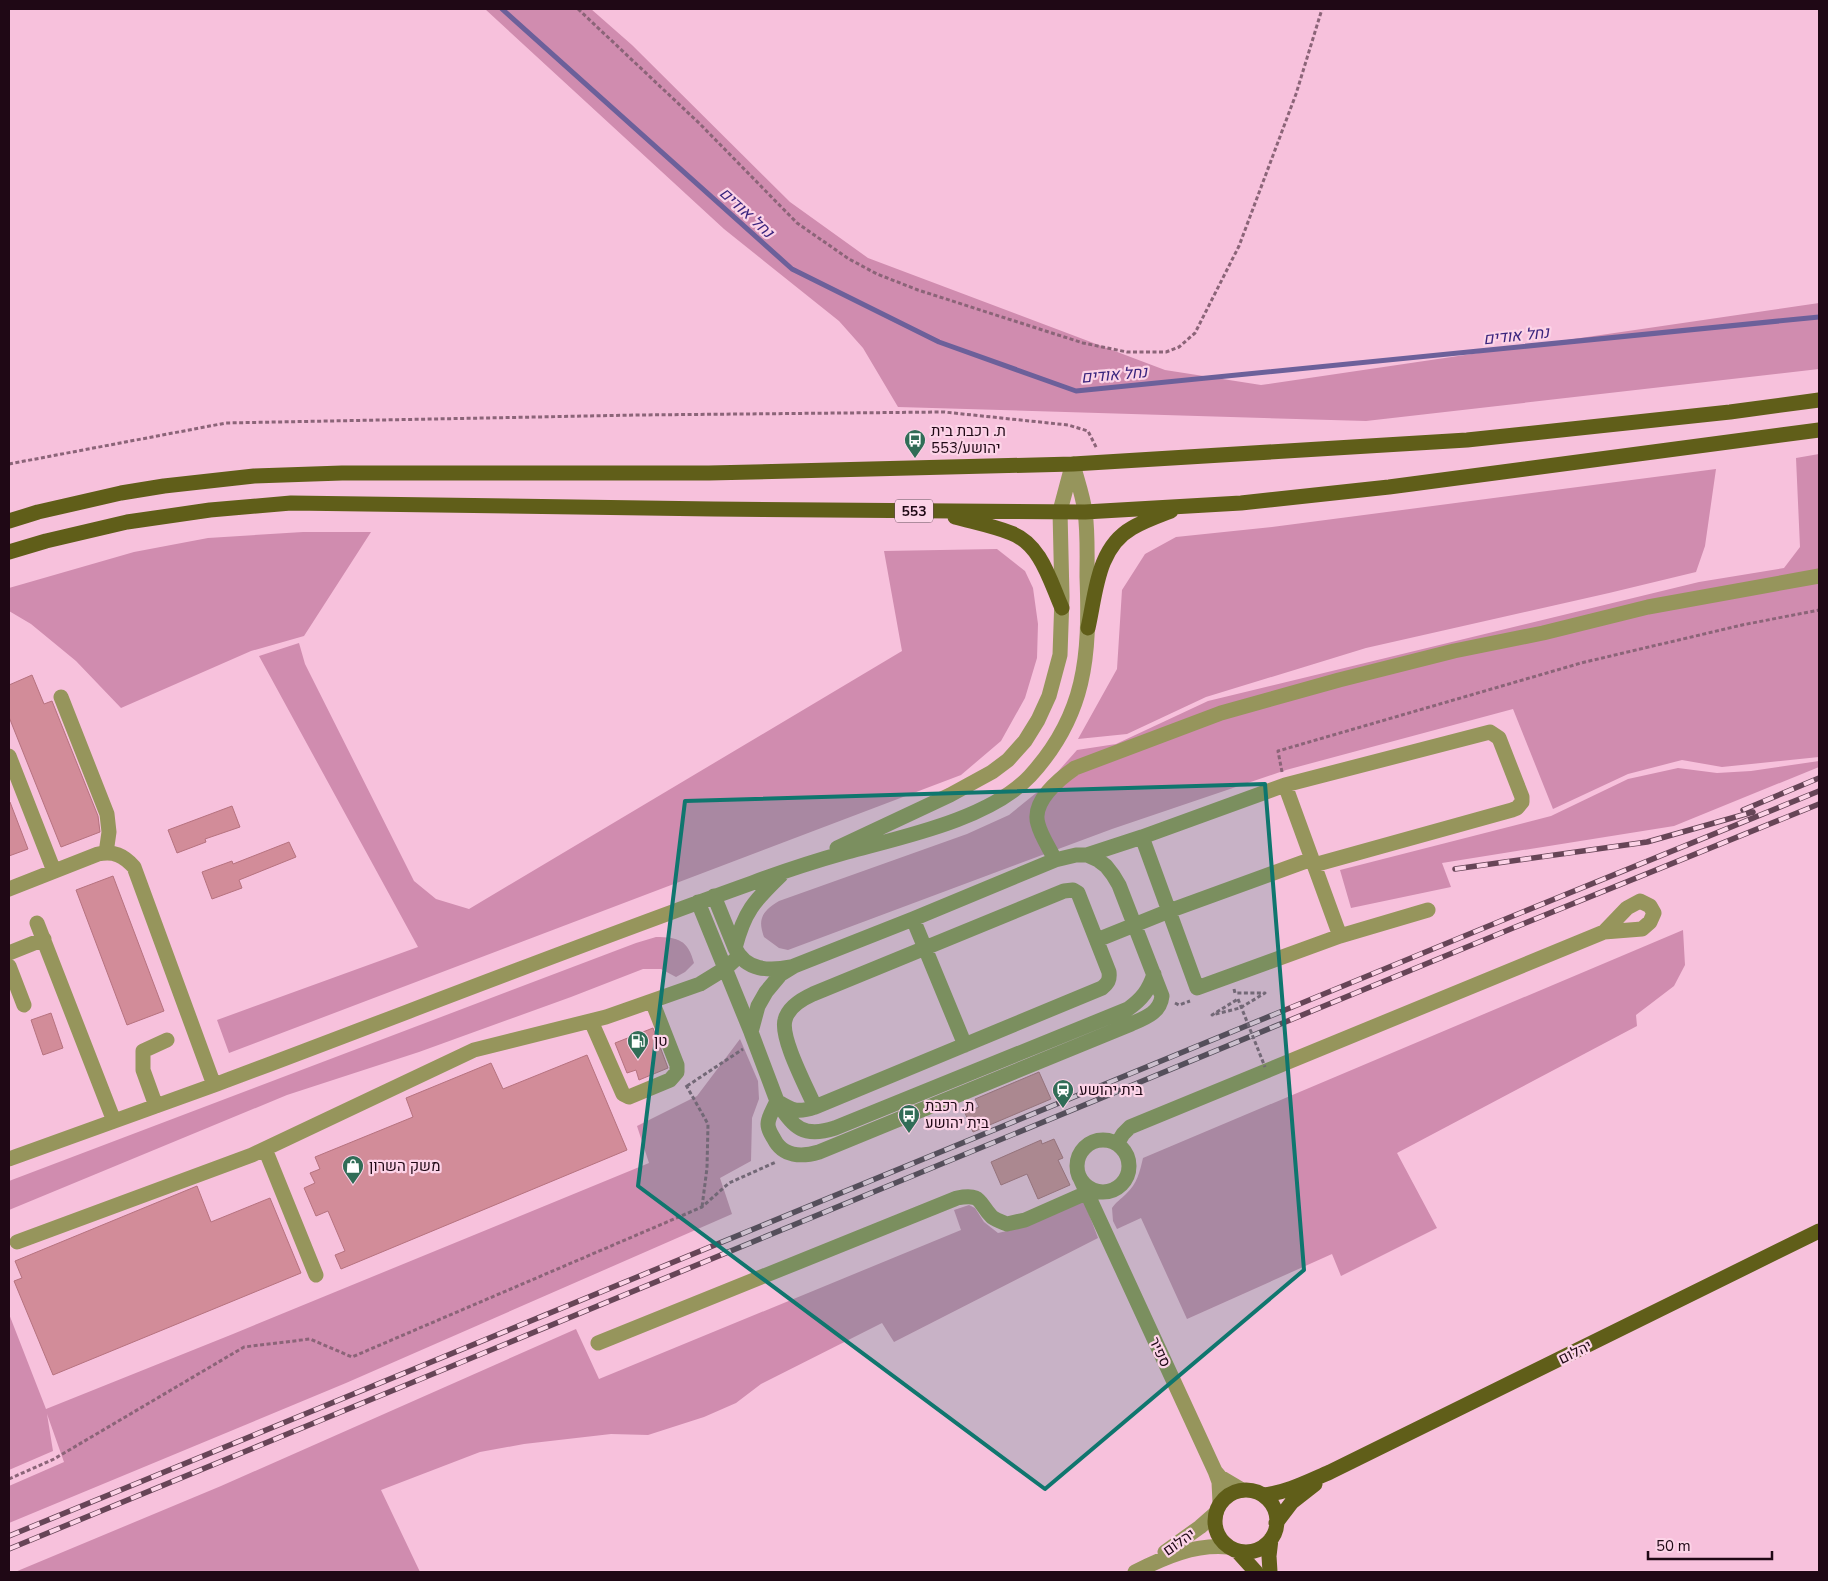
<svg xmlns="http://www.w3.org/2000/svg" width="1828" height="1581" viewBox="0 0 1828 1581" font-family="'Nunito Sans',Heebo,sans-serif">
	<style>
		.green { fill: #d08caf }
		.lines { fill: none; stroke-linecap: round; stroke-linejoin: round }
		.stream { stroke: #6c609a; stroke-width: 5 }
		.building { fill: #d28c99; stroke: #b6727f }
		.path { stroke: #8b6478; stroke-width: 3; stroke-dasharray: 4 2.5; stroke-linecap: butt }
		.minor { stroke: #96955c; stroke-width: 15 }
		.major { stroke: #605e19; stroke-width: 15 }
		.rail-casing { stroke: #674557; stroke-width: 5.5 }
		.rail { stroke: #fcd3e7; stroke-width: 4; stroke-dasharray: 11; stroke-linecap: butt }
		.path-bridge { stroke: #8b6478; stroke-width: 3; stroke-dasharray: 4 2.5; stroke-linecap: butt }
		.marked { fill: #0f766e; fill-opacity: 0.2; stroke: #0f766e; stroke-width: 4; stroke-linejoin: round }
		.labels { text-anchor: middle; stroke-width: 4.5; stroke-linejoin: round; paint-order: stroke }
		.shield { fill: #fcd3e7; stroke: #614554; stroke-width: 1 }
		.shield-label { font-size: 14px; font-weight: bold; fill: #1f0815 }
		.poi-label { font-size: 15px; fill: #1f0815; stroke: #fcd3e7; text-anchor: start }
		.street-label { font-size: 15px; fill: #1f0815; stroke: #fcd3e7 }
		.water-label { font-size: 16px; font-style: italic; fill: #39247d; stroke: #fcd3e7 }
	</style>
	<rect width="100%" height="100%" fill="#f7c1dc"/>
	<path class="green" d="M485,9H591L632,45L790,202L868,258L1165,370L1261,385L1819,303V369L1366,421L898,407L863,348L839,321L724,229Z
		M1819,454V757L1722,767L1682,760L1628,774L1553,809L1513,709L1286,770L1112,829L788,950L779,948L764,937C757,918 763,911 779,901L967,834L1009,815L1046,785L1077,750L1116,744L1208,701L1699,582L1784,568L1800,547L1796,458Z
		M1716,469L1705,546L1696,572L1609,593L1366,648L1206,697L1127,734L1078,739L1117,669L1122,590L1145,554L1176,537L1272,527Z
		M303,532H371L304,636L251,651L121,708L76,661L31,624L9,611V588L134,552L208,538Z
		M997,549L1025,571L1033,588L1038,624L1037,658L1025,698L1001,741L961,775L229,1053L217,1020L418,947L259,656L299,643L305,664L414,881L436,899L469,909L902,651L884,551Z
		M1819,761V767L1674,826L1442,863L1451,887L1351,908L1340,870L1551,816L1628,779L1678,768L1717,773L1751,771Z
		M1683,930L1685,965L1674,986L1636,1015L1637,1026L1397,1153L1437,1228L1341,1276L1332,1254L1187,1319L1141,1218L1117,1229L1113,1221L1112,1208C1116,1202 1121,1199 1126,1194C1137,1184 1140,1171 1143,1158Z
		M656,937C678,937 688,940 694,963L685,972L676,977L661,969H643L571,997L419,1052L287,1095L9,1210V1181L636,943Z
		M740,1039L758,1081L759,1099L752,1118L751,1161L720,1178L732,1214L346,1383L9,1523V1486L64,1462L47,1414L53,1451L9,1470V1314L46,1409L233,1334L649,1163L637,1126L697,1096Z
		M1084,1201L1098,1238L894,1342L882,1323L761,1384L736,1403L704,1417L648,1435L611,1434L524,1444L480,1452L381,1490L420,1572H15L221,1486L576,1329L599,1379L961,1230L954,1210L969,1205L975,1208L984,1222L998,1233L1020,1228Z"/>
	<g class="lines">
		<path class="stream" d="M502,9L792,269L939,342L1076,391L1819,317"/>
	</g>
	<path class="building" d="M32,675L44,704L52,701L98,816L100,832L61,847L9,717V685Z
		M10,802L28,849L9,856V803Z
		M232,806L240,827L205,839L206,842L177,853L168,830Z
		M289,842L296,857L239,880L242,888L212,899L202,872L232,861L233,864Z
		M113,876L164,1011L127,1025L76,890Z
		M51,1013L63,1048L43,1055L31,1020Z
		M653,1028L668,1068L639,1080L636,1070L627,1073L615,1043Z
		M587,1055L627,1150L341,1269L335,1255L345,1251L328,1211L316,1216L304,1188L315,1183L310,1173L320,1169L315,1157L413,1117L406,1098L491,1063L503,1089Z
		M1039,1072L1051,1099L973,1132L965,1113L979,1107L975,1099Z
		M1054,1139L1063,1158L1058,1160L1070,1185L1038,1199L1027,1174L1001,1185L991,1162L1041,1140L1042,1144Z
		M197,1186L211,1222L270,1198L301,1273L53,1375L14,1281L22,1278L15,1261Z"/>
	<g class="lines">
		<path class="path" d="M578,9L700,124L797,223L849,259L877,274L918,290L1083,343L1127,352H1166L1179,347L1195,333L1239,246L1296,94L1322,9
			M9,464L226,423L639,415L944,412L1068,425L1088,431L1097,449
			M1282,772L1278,751L1581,663L1742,625L1819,610
			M1234,989L1235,993H1265L1240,1008L1212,1015L1238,999
			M1175,1003L1179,1005L1190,1001
			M686,1085L708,1124L707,1168L702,1207
			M687,1086L743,1049
			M9,1479L54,1459L244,1347L310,1339L352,1357L702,1207L729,1183L776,1162"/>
		<path class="minor" d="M61,697L107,814L109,832L106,853
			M9,756L54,871
			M1285,785L1340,936L1197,988L1142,837Z
			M1285,785L1490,732L1499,738L1522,797V802L1517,808L1512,810L1314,865
			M837,848L950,795L992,772L1008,760L1025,741L1038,720L1049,696L1060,655L1062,597L1060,511L1072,466
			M1076,855H1087L1098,860L1106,866L1113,875L1119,885L1162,996C1160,1013 1145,1018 1131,1024L819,1152C802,1157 783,1157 774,1139C771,1134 768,1130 768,1124C768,1117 774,1108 777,1101L751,1032L758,1006L766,992L781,974L794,966L913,919L1055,860Z
			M1087,855L1142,837
			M1055,860C1050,849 1041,836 1038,824C1031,802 1059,779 1075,768L1221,713L1339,680L1454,651L1543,633L1648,607L1819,576
			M9,889L98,854C114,851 123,855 134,867L214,1085
			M714,896L735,948C746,971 769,971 791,967
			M698,902L751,1032
			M913,919L965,1045
			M37,923L114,1121
			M1340,936L1428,910
			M1097,940L1169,911L1312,859
			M735,948C744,912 754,901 781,875
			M9,953L44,939
			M9,966L24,1005
			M591,1021L623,1094L629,1097L670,1080L677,1072V1065L652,1001
			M777,1101C793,1111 798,1113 815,1107L1102,988C1108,983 1110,980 1109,972L1078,893L1073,890L1064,891L813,994C802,999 788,1007 785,1020C780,1038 807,1088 815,1107
			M778,1103C793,1128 804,1138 835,1128L1128,1009C1142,999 1149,990 1154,974
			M156,1106L143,1070V1051L167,1040
			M1077 1166a26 26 0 1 1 52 0a26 26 0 1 1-52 0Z
			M1117,1144L1123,1134L1130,1127L1604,932L1642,929L1650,922L1654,913L1650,906L1640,901L1627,908L1604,932
			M265,1149L316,1275
			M9,1159C78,1134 148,1109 217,1084C396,1017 573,947 752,883C784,871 815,861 847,852C902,837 990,819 1030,776C1086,715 1090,656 1087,577C1087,556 1088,533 1085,512C1083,496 1077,480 1073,464
			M1081,1180L1215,1471L1219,1482L1220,1503
			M17,1242L252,1155L474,1050L606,1017L700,984L726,968L739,956
			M598,1343L957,1198C983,1193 978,1203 992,1217C996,1220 1002,1222 1007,1224L1025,1220L1093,1190
			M1215,1471L1220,1477L1242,1490
			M1165,1552L1200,1527L1216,1513
			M1135,1572C1165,1557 1194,1544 1228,1547"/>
		<path class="major" d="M955,517C973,522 993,526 1011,533C1041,544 1050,581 1062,608
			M9,521L38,512L121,493L164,486L254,476L342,473H709L1073,464L1467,440L1730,412L1819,400
			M9,552L46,541L127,522L210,510L291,503L713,509L1085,512L1241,503L1389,487L1819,430
			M1088,628C1096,593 1097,548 1132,528C1144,521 1158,516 1171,511
			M1215 1521a31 31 0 1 1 62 0a31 31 0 1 1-62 0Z
			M1263,1495C1286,1493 1309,1481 1330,1472L1819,1231
			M1276,1523L1292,1502L1315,1484
			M1237,1551L1256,1572
			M1270,1572L1269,1556L1271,1539"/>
		<g class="rail-casing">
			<path id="rail" d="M1743,810L1819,778
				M1455,869L1647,842L1753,812
				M9,1536L1508,918L1819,791
				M9,1549L1513,928L1819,804"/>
		</g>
		<use href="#rail" class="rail"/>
		<path class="path-bridge" d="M1238,999L1265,1067"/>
	</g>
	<path class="marked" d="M1265,784L1304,1270L1045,1489L638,1186L685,801Z"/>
	<defs>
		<g id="bus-pin" transform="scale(1.125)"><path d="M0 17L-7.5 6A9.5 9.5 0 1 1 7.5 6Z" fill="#316d57" stroke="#fcd3e7"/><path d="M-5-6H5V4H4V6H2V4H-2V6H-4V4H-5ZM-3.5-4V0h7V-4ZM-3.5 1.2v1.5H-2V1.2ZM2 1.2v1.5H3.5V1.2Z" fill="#fff"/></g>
		<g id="fuel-pin" transform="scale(1.125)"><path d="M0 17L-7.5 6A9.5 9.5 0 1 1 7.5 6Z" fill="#316d57" stroke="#fcd3e7"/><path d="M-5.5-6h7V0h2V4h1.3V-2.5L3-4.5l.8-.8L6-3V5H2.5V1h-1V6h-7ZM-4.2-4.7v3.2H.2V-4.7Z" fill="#fff"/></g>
		<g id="station-pin" transform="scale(1.125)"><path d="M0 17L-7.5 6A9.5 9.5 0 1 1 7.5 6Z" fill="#316d57" stroke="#fcd3e7"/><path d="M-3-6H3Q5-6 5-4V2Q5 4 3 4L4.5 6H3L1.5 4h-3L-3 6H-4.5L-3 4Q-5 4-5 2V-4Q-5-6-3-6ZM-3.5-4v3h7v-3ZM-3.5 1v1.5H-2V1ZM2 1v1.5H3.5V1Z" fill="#fff"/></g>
		<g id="shop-pin" transform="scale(1.125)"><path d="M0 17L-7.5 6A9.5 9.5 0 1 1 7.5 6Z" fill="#316d57" stroke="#fcd3e7"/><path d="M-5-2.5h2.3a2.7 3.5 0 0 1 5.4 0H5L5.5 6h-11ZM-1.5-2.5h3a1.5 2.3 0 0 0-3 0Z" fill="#fff"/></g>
	</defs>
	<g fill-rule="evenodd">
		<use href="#bus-pin" x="915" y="440"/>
		<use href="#fuel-pin" x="638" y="1041"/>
		<use href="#station-pin" x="1063" y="1090"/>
		<use href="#bus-pin" x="909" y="1115"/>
		<use href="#shop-pin" x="353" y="1166"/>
	</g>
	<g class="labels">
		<rect class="shield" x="895" y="499.5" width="38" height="23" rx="4"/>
		<g class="shield-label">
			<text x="914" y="516">553</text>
		</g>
		<g class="poi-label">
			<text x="931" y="436">ת. רכבת בית<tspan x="931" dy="17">יהושע/553</tspan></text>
			<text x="654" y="1046">טן</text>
			<text x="1079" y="1095">בית יהושע</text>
			<text x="925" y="1111">ת. רכבת<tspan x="925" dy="17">בית יהושע</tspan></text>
			<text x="369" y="1171">משק השרון</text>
		</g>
		<g class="street-label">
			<text transform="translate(1160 1352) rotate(65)" y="5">ספיר</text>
			<text transform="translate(1575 1352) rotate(-26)" y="5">יהלום</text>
			<text transform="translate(1179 1542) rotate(-35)" y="5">יהלום</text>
		</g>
		<g class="water-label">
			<text transform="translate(747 212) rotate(42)" y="6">נחל אודים</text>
			<text transform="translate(1516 335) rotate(-6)" y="6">נחל אודים</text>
			<text transform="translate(1114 374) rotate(-5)" y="6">נחל אודים</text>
		</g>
	</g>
	<rect width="1828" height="1581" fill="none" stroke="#1f0815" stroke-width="20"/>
	<path d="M1648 1551v8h124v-8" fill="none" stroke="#1f0815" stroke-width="2.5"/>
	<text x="1656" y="1551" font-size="15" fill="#1f0815" stroke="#fcd3e7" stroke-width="4" paint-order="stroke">50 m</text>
</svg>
